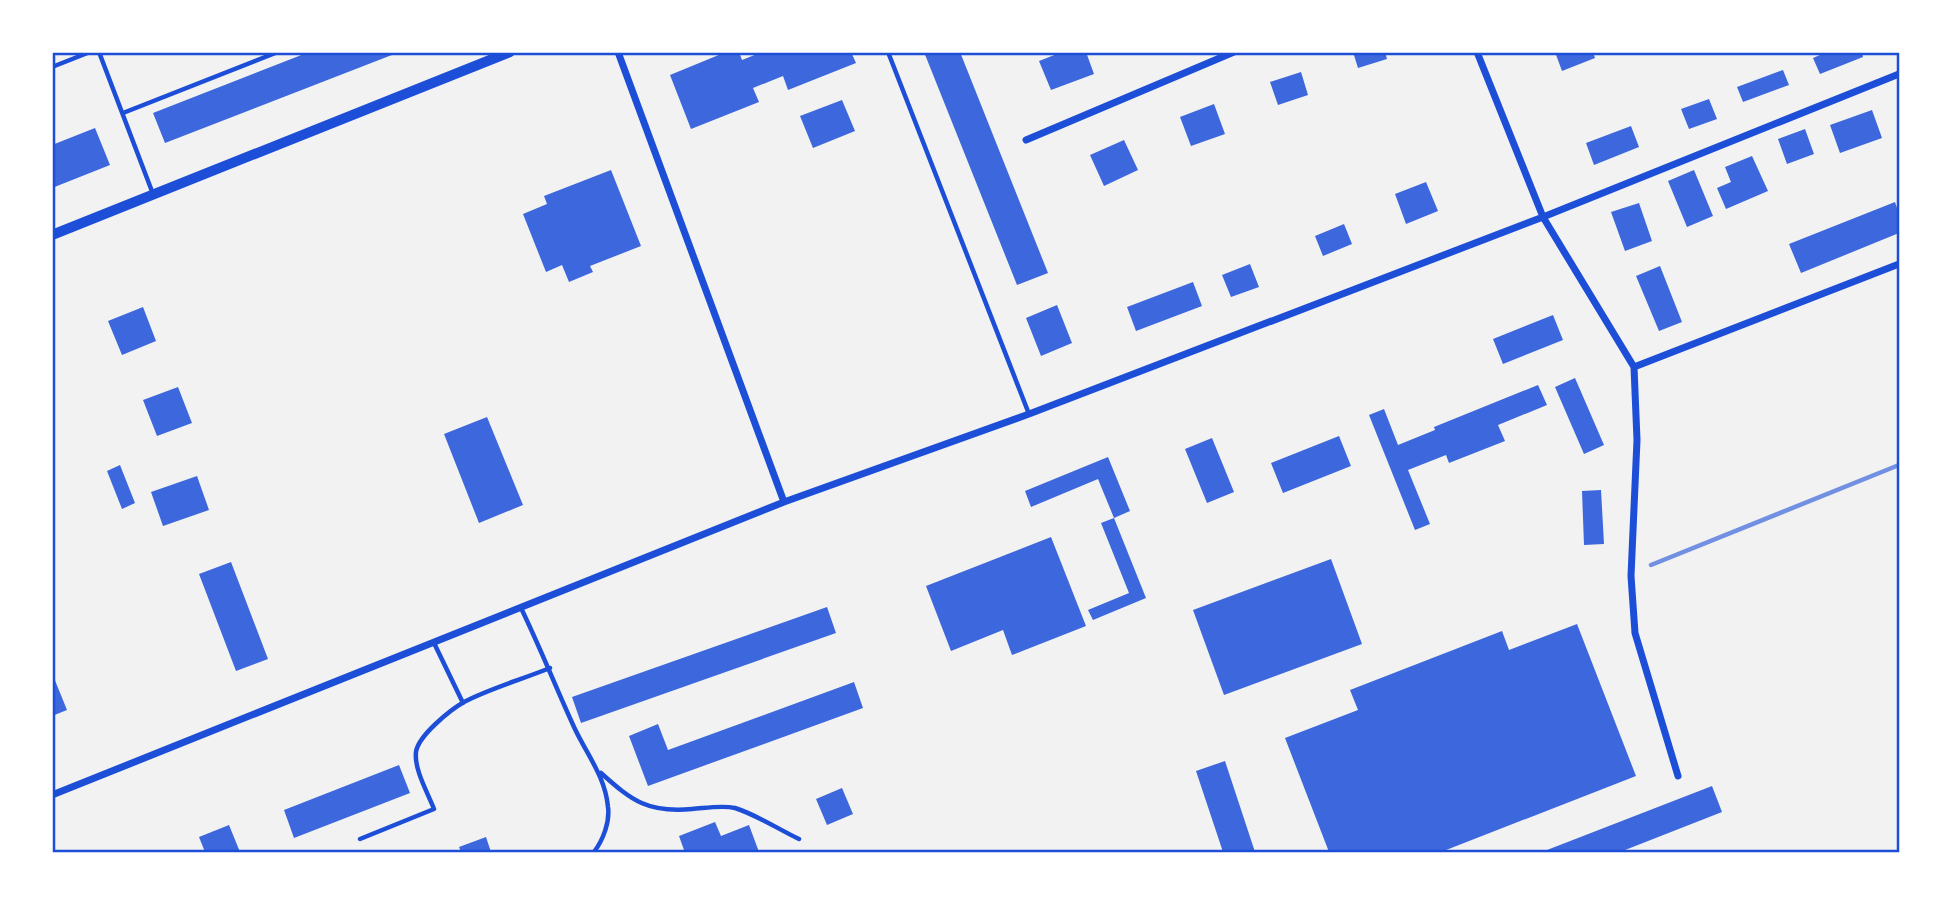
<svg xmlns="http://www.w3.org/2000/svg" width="1952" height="905" viewBox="0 0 1952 905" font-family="'Work Sans',sans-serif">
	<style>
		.building { fill: #3d67dc }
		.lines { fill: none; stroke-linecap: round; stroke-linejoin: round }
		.service { stroke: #1d4ed8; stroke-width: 4.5 }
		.minor { stroke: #1d4ed8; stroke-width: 7 }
		.secondary { stroke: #1d4ed8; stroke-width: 10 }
		.rail { stroke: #7290e2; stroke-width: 4.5 }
		.neatline { fill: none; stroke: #1d4ed8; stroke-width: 2.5 }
	</style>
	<rect width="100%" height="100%" fill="#f2f2f2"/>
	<path class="building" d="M309,52L397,53L165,143L153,113Z
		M726,52H739L742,60L762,52H851L856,63L788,90L783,76L753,88L759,102L691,129L670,75Z
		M924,52H960L1048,273L1017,285Z
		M1062,52H1086L1094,74L1051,90L1039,61Z
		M1353,52H1385L1387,59L1358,68Z
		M1555,52H1593L1595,58L1562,71Z
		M1827,52H1862L1863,57L1820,74L1813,58Z
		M1783,70L1789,85L1743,102L1737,87Z
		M1301,72L1308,95L1278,105L1270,82Z
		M1709,99L1717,119L1689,129L1681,109Z
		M842,100L855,131L813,148L800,116Z
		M1214,104L1225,134L1191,146L1180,117Z
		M1872,110L1882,138L1840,153L1830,125Z
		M1631,126L1639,147L1594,165L1586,143Z
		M95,128L110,165L52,188V145Z
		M1805,129L1814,154L1787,164L1778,139Z
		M1124,140L1138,170L1104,186L1090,155Z
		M1752,156L1768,191L1726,209L1717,188L1731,182L1725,167Z
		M611,170L641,246L590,266L593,272L569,282L562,265L546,272L523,214L547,204L544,196Z
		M1694,170L1713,216L1687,227L1668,181Z
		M1426,182L1438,211L1406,224L1395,194Z
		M1895,202L1899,214V233L1801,273L1789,244Z
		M1639,203L1652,241L1625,251L1611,212Z
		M1344,224L1352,244L1323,256L1315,236Z
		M1250,264L1259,287L1231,297L1222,275Z
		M1660,266L1682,322L1659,331L1636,276Z
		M1193,282L1202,306L1136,331L1127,307Z
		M1057,305L1072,343L1041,356L1026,318Z
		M143,307L156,341L122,355L108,321Z
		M1553,315L1563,340L1503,364L1493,339Z
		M1575,378L1604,445L1584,454L1555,387Z
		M1538,385L1547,405L1498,425L1505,441L1449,463L1446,455L1408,470L1430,524L1415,530L1369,415L1384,409L1398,445L1435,430L1434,427Z
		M178,387L192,423L157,436L143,400Z
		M487,417L523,505L479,523L444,434Z
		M1339,436L1351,466L1283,493L1271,463Z
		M1212,438L1234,492L1207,503L1185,449Z
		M1108,457L1130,511L1114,518L1098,479L1031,507L1025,491Z
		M120,465L135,503L122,509L107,471Z
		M197,476L209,510L163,526L151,492Z
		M1601,490L1604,544L1584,545L1582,491Z
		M1114,518L1146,598L1093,620L1088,610L1129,593L1101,523Z
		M1051,537L1086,626L1012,655L1003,630L951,651L926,586Z
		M1331,559L1362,644L1224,695L1193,610Z
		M231,562L268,659L236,671L199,574Z
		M827,607L836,633L581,723L572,697Z
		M1577,624L1636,776L1441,852H1329L1285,738L1358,710L1350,690L1502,631L1509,650Z
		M52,673L67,710L52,716Z
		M854,682L863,708L648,786L629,736L658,724L668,750Z
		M1225,761L1255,852H1223L1196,771Z
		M399,765L410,793L294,838L284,810Z
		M1712,786L1722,812L1620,852H1548L1547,850Z
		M842,788L853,814L827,825L816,799Z
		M715,822L721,836L749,825L759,852H678L684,850L679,836Z
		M229,825L240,852H205L199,837Z
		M486,837L491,852H461L459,847Z"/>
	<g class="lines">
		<path class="service" d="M99,52L153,194
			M888,52L1029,414
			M52,67L90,52
			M123,113L278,52
			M521,608C540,647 556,688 574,727C587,755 605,776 608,807C610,822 603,840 594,852
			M434,643L463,703
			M601,773C632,801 648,813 692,809C706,808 722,805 735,808C757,815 778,829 799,839
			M360,839L434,809C428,793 414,770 416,752C418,736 450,710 464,702C488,689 523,679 550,668"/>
		<path class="minor" d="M618,52L784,502
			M1477,52L1543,217L1634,367L1637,440L1631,576L1635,633L1678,776
			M1026,140L1234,52
			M1634,367L1899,264
			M52,795L784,502L1029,414L1543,217L1899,74"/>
		<path class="secondary" d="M52,235L510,52"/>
		<path class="rail" d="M1651,565L1899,465"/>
	</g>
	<rect width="1952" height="905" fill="none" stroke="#ffffff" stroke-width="108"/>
	<rect x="54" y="54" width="1844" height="797" class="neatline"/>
</svg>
